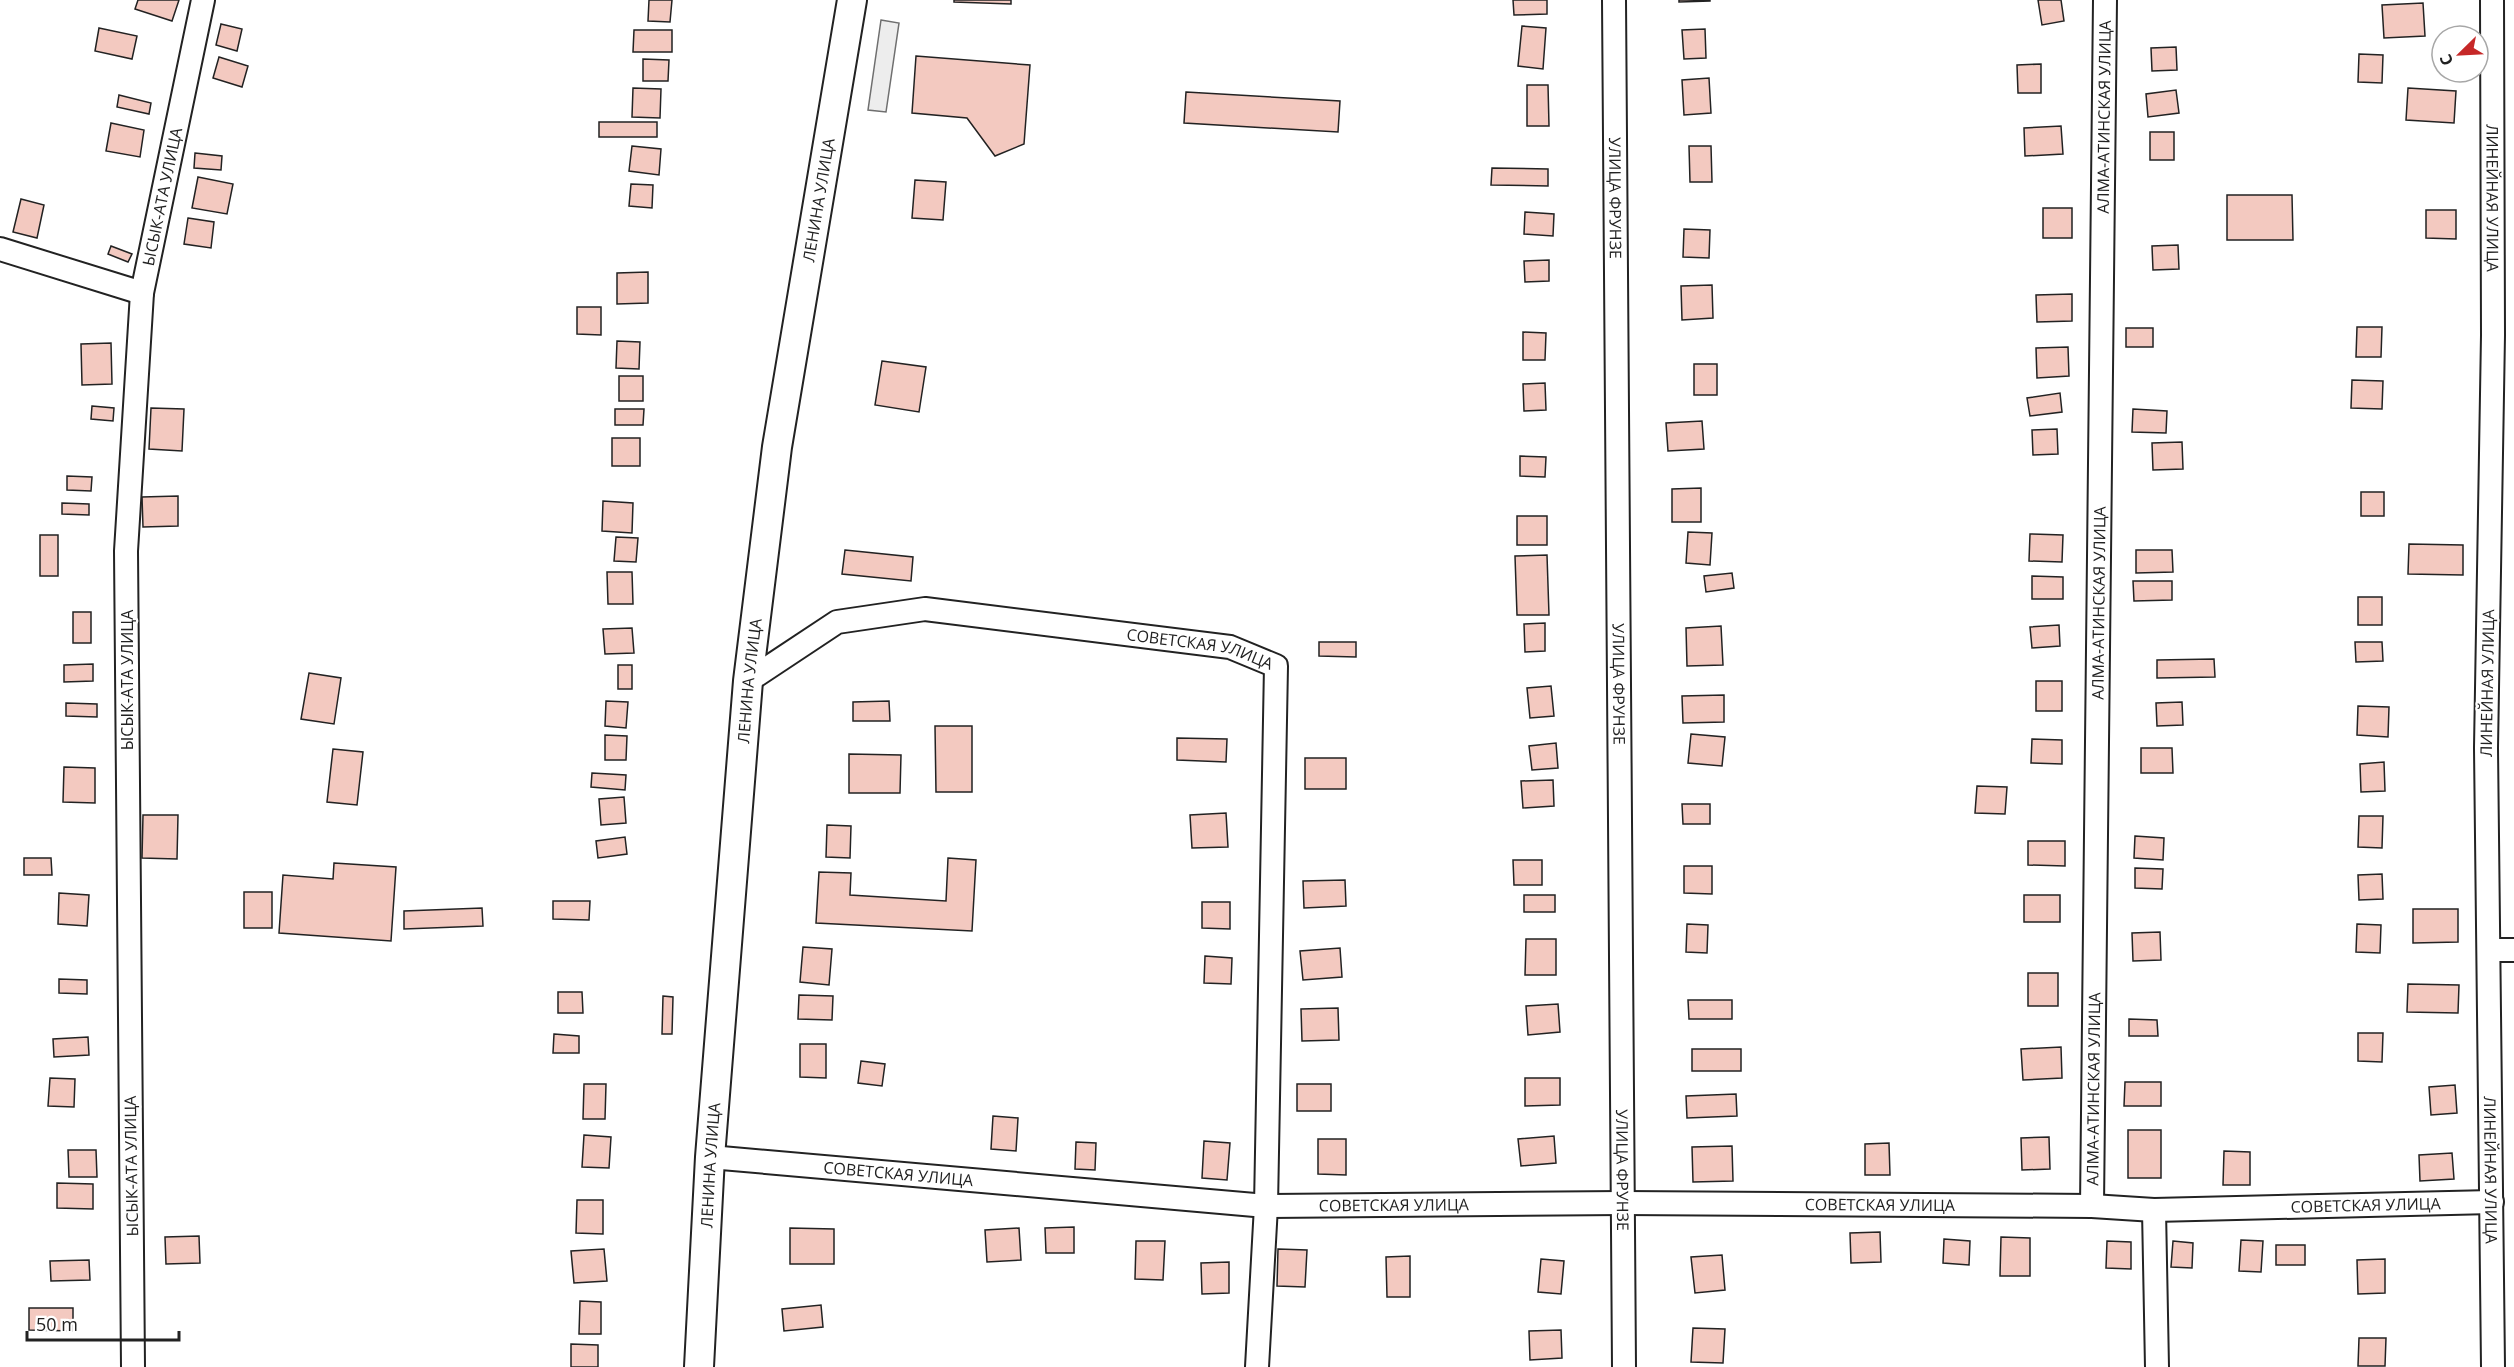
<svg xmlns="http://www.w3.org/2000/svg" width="2514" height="1367" viewBox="0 0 2514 1367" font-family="'Open Sans',sans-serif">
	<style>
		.parking { fill: #ededed; stroke: #6f6f6f; stroke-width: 1.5 }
		.building { fill: #f3c9c0; stroke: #222; stroke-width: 1.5 }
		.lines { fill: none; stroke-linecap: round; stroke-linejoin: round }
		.minor-casing { stroke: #222; stroke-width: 26 }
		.major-casing { stroke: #222; stroke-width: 32 }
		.minor { stroke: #fff; stroke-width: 22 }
		.major { stroke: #fff; stroke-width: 28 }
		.labels { text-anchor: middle; stroke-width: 4.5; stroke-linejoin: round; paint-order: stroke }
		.street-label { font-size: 16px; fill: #222; stroke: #fff }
	</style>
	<rect width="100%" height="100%" fill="#fff"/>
	<path class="parking" d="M881,20L899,23L886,112L868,110Z"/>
	<path class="building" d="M138,0H179L172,21L135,9Z
		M649,0H672L670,22L648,21Z
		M954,0H1011V4L954,2Z
		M1513,0H1547V14L1514,15Z
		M1679,0H1710V1L1679,2Z
		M2038,0H2061L2064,21L2042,25Z
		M2423,3L2425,36L2384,38L2382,5Z
		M221,24L242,29L237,51L216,45Z
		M1522,26L1546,28L1543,69L1518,66Z
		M99,28L137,36L132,59L95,51Z
		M1705,29L1706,58L1684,59L1682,30Z
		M634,30H672V52H633Z
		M2176,47L2177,70L2152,71L2151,48Z
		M2359,54L2383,55L2382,83L2358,82Z
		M916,56L1030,65L1024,144L995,156L967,118L912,113Z
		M219,57L248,66L242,87L213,78Z
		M643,59L669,60L668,81H643Z
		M2041,64V93H2018L2017,65Z
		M1709,78L1711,113L1684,115L1682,80Z
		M1527,85H1548L1549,126H1527Z
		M633,88L661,89L660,118L632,117Z
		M2408,88L2456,91L2454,123L2406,120Z
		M2176,90L2179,113L2148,117L2146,94Z
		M1186,92L1340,101L1338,132L1184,123Z
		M119,95L151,103L149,114L117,107Z
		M599,122H657V137H599Z
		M111,123L144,130L140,157L106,151Z
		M2061,126L2063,154L2025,156L2024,128Z
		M2150,132H2174V160H2150Z
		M632,146L661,149L659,175L629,171Z
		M1689,146H1711L1712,182H1690Z
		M195,153L222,156L221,170L194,168Z
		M1492,168L1548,169V186L1491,185Z
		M198,177L233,184L227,214L192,208Z
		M915,180L946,182L943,220L912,218Z
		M631,184L653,185L652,208L629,206Z
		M2227,195H2292L2293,240H2227Z
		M21,199L44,205L37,238L13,232Z
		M2043,208H2072V238H2043Z
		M2426,210H2456V239L2426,238Z
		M1525,212L1554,214L1553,236L1524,234Z
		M188,218L214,222L211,248L184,244Z
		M1684,229L1710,230L1709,258L1683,257Z
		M2178,245L2179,269L2153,270L2152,246Z
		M111,246L132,254L128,262L108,254Z
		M1549,260V281L1525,282L1524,261Z
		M648,272V303L617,304V273Z
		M1712,285L1713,318L1682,320L1681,286Z
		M2072,294V321L2037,322L2036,295Z
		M577,307H601V335L577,334Z
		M2357,327H2382L2381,357H2356Z
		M2126,328H2153V347H2126Z
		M1523,332L1546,333L1545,360H1523Z
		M617,341L640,342L639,369L616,368Z
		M111,343L112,384L82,385L81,344Z
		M2068,347L2069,376L2037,378L2036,348Z
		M882,361L926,367L919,412L875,405Z
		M1694,364H1717V395H1694Z
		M619,376H643V401H619Z
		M2352,380L2383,381L2382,409L2351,408Z
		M1545,383L1546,410L1524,411L1523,384Z
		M2060,393L2062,412L2030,416L2027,398Z
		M92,406L114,408L113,421L91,419Z
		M151,408L184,409L182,451L149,449Z
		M615,409H644L643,425H615Z
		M2133,409L2167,411L2166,433L2132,432Z
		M1702,421L1704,449L1668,451L1666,423Z
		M2057,429L2058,454L2033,455L2032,430Z
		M612,438H640V466H612Z
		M2182,442L2183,469L2153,470L2152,443Z
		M1520,456L1546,457L1545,477L1520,476Z
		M67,476L92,477L91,491L67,490Z
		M1701,488V522H1672V489Z
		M2361,492H2384V516H2361Z
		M178,496V526L143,527L142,497Z
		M603,501L633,503L632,533L602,531Z
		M62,503L89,504V515L62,514Z
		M1517,516H1547V545H1517Z
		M1688,532L1712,533L1710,565L1686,563Z
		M2030,534L2063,535L2062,562L2029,561Z
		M40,535H58V576H40Z
		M616,537L638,538L636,562L614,561Z
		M2409,544L2463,545V575L2408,574Z
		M845,550L913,557L911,581L842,574Z
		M2136,550H2172L2173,572L2136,573Z
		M1547,555L1549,615H1517L1515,556Z
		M607,572H632L633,604H608Z
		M1732,573L1734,588L1706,592L1704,576Z
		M2032,576L2063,577V599H2032Z
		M2133,581H2172V600L2134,601Z
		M2358,597H2382V625H2358Z
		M73,612H91V643H73Z
		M1545,623V651L1525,652L1524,624Z
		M2059,625L2060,646L2032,648L2030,627Z
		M1721,626L1723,665L1687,666L1686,628Z
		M632,628L634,653L605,654L603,629Z
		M1319,642H1356V657L1319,656Z
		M2355,642H2382L2383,661L2356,662Z
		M2214,659L2215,677L2157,678V660Z
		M93,664V681L64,682V665Z
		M618,665H632V689H618Z
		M309,673L341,678L334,724L301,719Z
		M2036,681H2062V711H2036Z
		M1551,686L1554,716L1530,718L1527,688Z
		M1724,695V722L1683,723L1682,696Z
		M606,701L628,702L626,728L605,726Z
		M889,701L890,721H853V702Z
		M2182,702L2183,725L2157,726L2156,703Z
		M66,703L97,704V717L66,716Z
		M2358,706L2389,707L2388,737L2357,735Z
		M935,726H972V792H936Z
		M1691,734L1725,737L1722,766L1688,763Z
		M605,735L627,736L626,760H605Z
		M1177,738L1227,739L1226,762L1177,760Z
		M2032,739L2062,740V764L2031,763Z
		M1556,743L1558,768L1532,770L1529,746Z
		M2141,748H2172L2173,773H2141Z
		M333,749L363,752L357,805L327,802Z
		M849,754L901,755L900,793H849Z
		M1305,758H1346V789H1305Z
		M2384,762L2385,791L2361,792L2360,764Z
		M64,767L95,768V803L63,802Z
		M592,773L626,775L625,790L591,787Z
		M1553,780L1554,806L1523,808L1521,781Z
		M1977,786L2007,787L2005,814L1975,813Z
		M624,797L626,823L601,825L599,799Z
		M1682,804H1710V824H1683Z
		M1226,813L1228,847L1192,848L1190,815Z
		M143,815H178L177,859L142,858Z
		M2359,816H2383L2382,848L2358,847Z
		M827,825L851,826L850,858L826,857Z
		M2135,836L2164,838L2163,860L2134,858Z
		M625,837L627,854L598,858L596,841Z
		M2028,841H2065V866L2028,865Z
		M24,858H51L52,875H24Z
		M948,858L976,860L972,931L816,923L819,872L851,873L850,895L946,901Z
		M1513,860H1542V885H1514Z
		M334,863L396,867L391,941L279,933L283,875L333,879Z
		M1684,866H1712V894L1684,893Z
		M2135,868L2163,869L2162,889L2135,888Z
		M2382,874L2383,899L2359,900L2358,875Z
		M1345,880L1346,906L1304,908L1303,881Z
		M244,892H272V928H244Z
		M59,893L89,895L87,926L58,924Z
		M1524,895H1555V912H1524Z
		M2024,895H2060V922H2024Z
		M553,901H590L589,920L553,919Z
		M1202,902H1230V929L1202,928Z
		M482,908L483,926L404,929V911Z
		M2413,909H2458V942L2413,943Z
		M1687,924L1708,925L1707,953L1686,952Z
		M2357,924L2381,925L2380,953L2356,952Z
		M2160,932L2161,960L2133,961L2132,933Z
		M1526,939H1556V975H1525Z
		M803,947L832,949L829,985L800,982Z
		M1340,948L1342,977L1303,980L1300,951Z
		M1205,956L1232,958L1231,984L1204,983Z
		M2028,973H2058V1006H2028Z
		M59,979L87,980V994L59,993Z
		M2408,984L2459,985L2458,1013L2407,1012Z
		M558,992H582L583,1013H558Z
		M799,995L833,996L832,1020L798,1019Z
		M663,996L673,997L672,1034H662Z
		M1688,1000H1732V1019H1689Z
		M1558,1004L1560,1032L1528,1035L1526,1006Z
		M1338,1008L1339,1040L1302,1041L1301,1009Z
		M2129,1019L2157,1020L2158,1036H2129Z
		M2358,1033H2383L2382,1062L2358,1061Z
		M554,1034L579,1036V1053H553Z
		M88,1037L89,1055L54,1057L53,1039Z
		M800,1044H826V1078L800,1077Z
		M2061,1047L2062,1078L2023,1080L2021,1049Z
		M1692,1049H1741V1071H1692Z
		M861,1061L885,1064L882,1086L858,1083Z
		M50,1078L75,1079L74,1107L48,1106Z
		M1525,1078H1560V1105L1525,1106Z
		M2125,1082H2161V1106H2124Z
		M584,1084H606L605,1119H583Z
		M1297,1084H1331V1111H1297Z
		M2455,1085L2457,1113L2431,1115L2429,1087Z
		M1736,1094L1737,1116L1687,1118L1686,1096Z
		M993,1116L1018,1118L1016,1151L991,1149Z
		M2128,1130H2161V1178H2128Z
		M584,1135L611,1137L609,1168L582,1167Z
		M1554,1136L1556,1163L1521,1166L1518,1139Z
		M2049,1137L2050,1169L2022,1170L2021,1138Z
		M1318,1139H1346V1175L1318,1174Z
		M1204,1141L1230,1143L1227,1180L1202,1178Z
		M1076,1142L1096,1143L1095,1170L1075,1169Z
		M1889,1143L1890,1175H1865V1144Z
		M1732,1146L1733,1181L1693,1182L1692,1147Z
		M68,1150H96L97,1177H69Z
		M2224,1151L2250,1152V1185H2223Z
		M2452,1153L2454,1179L2420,1181L2419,1155Z
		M57,1183L93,1184V1209L57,1208Z
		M577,1200H603V1234L576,1233Z
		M1074,1227V1253H1046L1045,1228Z
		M790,1228L834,1229V1264H790Z
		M1019,1228L1021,1260L987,1262L985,1230Z
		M1880,1232L1881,1262L1851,1263L1850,1233Z
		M199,1236L200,1263L166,1264L165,1237Z
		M2001,1237L2030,1238V1276H2000Z
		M1944,1239L1970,1241L1969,1265L1943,1263Z
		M2241,1240L2263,1241L2261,1272L2239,1271Z
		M1136,1241H1165L1163,1280L1135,1279Z
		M2107,1241L2131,1242V1269L2106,1268Z
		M2173,1241L2193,1243L2192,1268L2171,1267Z
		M2276,1245H2305V1265H2276Z
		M604,1249L607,1281L574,1283L571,1251Z
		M1278,1249L1307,1250L1305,1287L1277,1286Z
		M1722,1255L1725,1290L1695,1293L1691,1257Z
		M1410,1256V1297H1387L1386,1257Z
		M1541,1259L1564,1261L1561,1294L1538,1292Z
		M2385,1259V1293L2358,1294L2357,1260Z
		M89,1260L90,1280L51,1281L50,1261Z
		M1229,1262V1293L1202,1294L1201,1263Z
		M580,1301L601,1302V1334H579Z
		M821,1305L823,1327L784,1331L782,1309Z
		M29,1308H73V1331L29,1330Z
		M1693,1328L1725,1329L1723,1363L1691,1362Z
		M1561,1330L1562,1358L1530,1360L1529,1331Z
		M2359,1338H2386L2385,1366H2358Z
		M571,1344L598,1345V1367H571Z"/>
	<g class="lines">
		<g class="minor-casing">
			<g id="minor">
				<path id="s1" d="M1614,0L1624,1367"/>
				<path id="s2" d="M2492,0L2493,335L2486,748L2493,1367"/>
				<path d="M0,249L142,293"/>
				<path id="s3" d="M748,681L837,622L925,609L1230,647L1276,666L1266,1206L1257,1367"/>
				<path d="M2489,950H2514"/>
				<path id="s4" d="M710,1157L1266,1206L1623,1203L2092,1206L2154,1210L2492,1202"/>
				<path id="s5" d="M2092,1206L2105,0"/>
				<path d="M2154,1210L2157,1367"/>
				<path id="s6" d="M133,1367L126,551L142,293L203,0"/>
			</g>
		</g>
		<g class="major-casing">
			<g id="major">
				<path id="s7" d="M699,1367L710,1157L748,681L777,447L852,0"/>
			</g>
		</g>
		<use href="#minor" class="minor"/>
		<use href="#major" class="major"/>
	</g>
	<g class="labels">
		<g class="street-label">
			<text dy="6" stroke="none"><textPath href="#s5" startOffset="1089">АЛМА-АТИНСКАЯ УЛИЦА</textPath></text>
			<text dy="6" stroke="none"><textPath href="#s6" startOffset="1173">ЫСЫК-АТА УЛИЦА</textPath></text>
			<text dy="6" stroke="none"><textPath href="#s1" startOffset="198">УЛИЦА ФРУНЗЕ</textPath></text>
			<text dy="6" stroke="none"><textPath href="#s2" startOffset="198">ЛИНЕЙНАЯ УЛИЦА</textPath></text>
			<text dy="6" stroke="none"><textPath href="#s7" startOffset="1174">ЛЕНИНА УЛИЦА</textPath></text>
			<text dy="6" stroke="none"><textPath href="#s5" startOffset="603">АЛМА-АТИНСКАЯ УЛИЦА</textPath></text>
			<text dy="6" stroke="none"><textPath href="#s3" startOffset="474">СОВЕТСКАЯ УЛИЦА</textPath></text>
			<text transform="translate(127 680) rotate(-90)" y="6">ЫСЫК-АТА УЛИЦА</text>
			<text dy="6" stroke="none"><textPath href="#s7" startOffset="688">ЛЕНИНА УЛИЦА</textPath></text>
			<text transform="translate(2487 683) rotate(-89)" y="6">ЛИНЕЙНАЯ УЛИЦА</text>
			<text dy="6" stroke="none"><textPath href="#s1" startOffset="684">УЛИЦА ФРУНЗЕ</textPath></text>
			<text dy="6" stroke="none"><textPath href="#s5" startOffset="117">АЛМА-АТИНСКАЯ УЛИЦА</textPath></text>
			<text dy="6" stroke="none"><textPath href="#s7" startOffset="202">ЛЕНИНА УЛИЦА</textPath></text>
			<text transform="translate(131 1166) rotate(-91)" y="6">ЫСЫК-АТА УЛИЦА</text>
			<text dy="6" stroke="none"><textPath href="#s1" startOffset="1170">УЛИЦА ФРУНЗЕ</textPath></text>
			<text dy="6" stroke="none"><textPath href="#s2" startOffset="1170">ЛИНЕЙНАЯ УЛИЦА</textPath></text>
			<text dy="6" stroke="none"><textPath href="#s4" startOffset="189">СОВЕТСКАЯ УЛИЦА</textPath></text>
			<text dy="6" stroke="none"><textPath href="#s4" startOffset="686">СОВЕТСКАЯ УЛИЦА</textPath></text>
			<text dy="6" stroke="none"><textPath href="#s4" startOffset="1172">СОВЕТСКАЯ УЛИЦА</textPath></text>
			<text dy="6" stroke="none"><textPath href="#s4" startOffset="1658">СОВЕТСКАЯ УЛИЦА</textPath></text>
		</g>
	</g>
	<g transform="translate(2460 54) rotate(246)"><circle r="28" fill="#ffffff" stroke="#a7a7a7" stroke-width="1.5"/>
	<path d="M0-4.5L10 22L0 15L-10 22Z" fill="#c62828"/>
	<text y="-9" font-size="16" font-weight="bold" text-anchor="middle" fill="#222222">С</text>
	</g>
	<path d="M27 1331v9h152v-9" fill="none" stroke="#222222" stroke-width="3"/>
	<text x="36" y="1331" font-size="18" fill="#222222" stroke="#ffffff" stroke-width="4.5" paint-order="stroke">50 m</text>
</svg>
